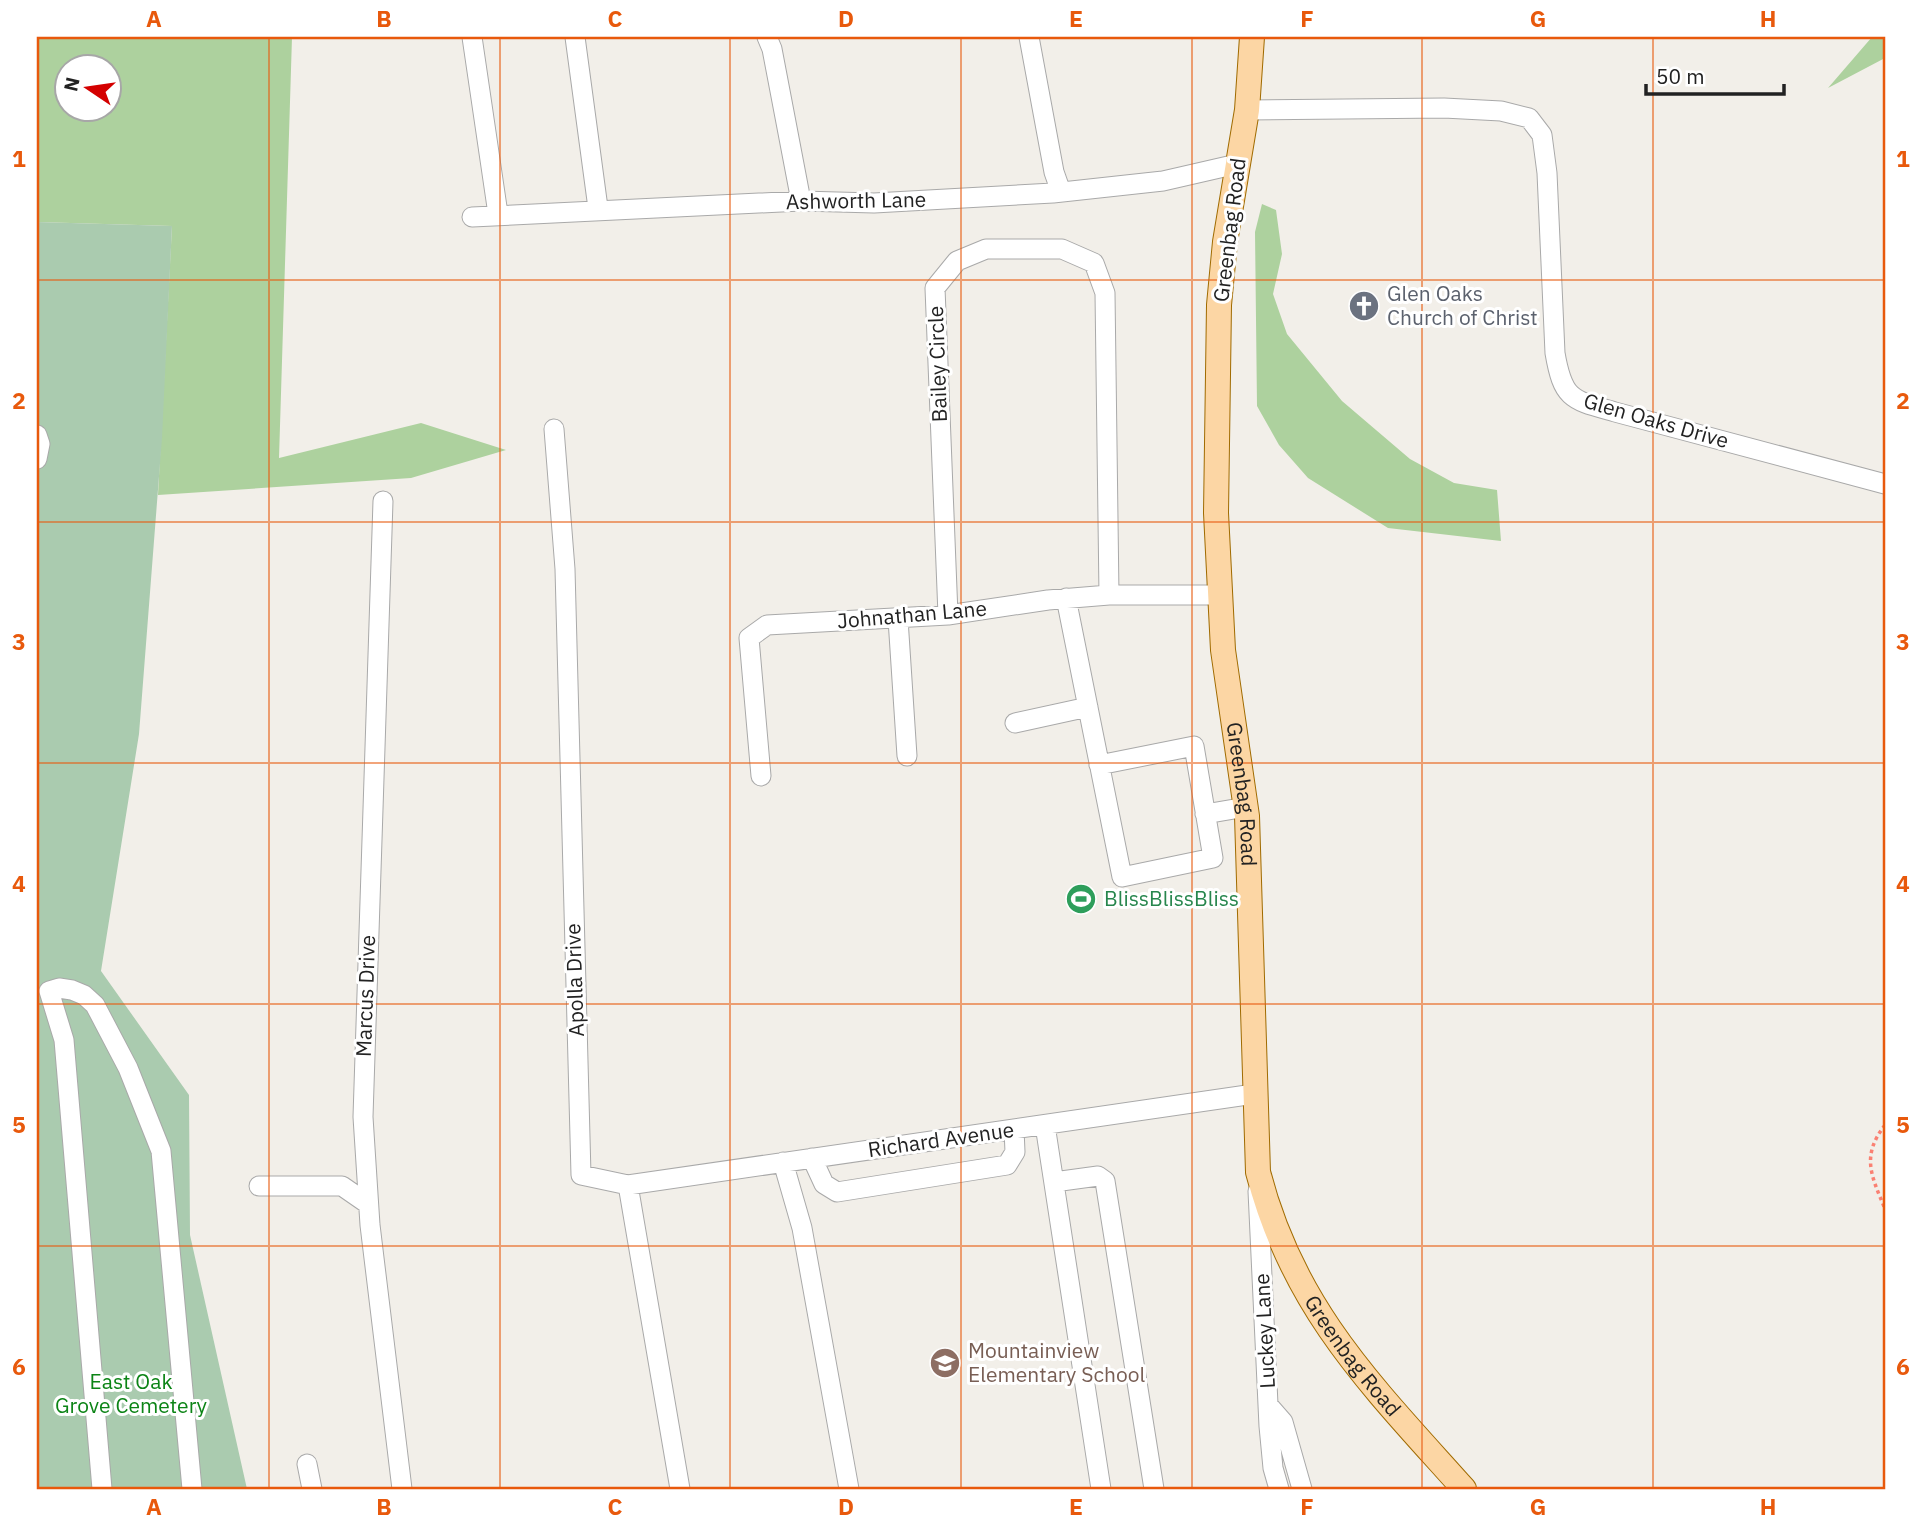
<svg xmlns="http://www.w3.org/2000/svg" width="1922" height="1526" viewBox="0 0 1922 1526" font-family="'IBM Plex Sans',sans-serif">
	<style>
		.forest { fill: #add19e; fill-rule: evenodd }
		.cemetery { fill: #aacbaf }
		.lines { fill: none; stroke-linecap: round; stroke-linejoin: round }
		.minor-casing { stroke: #a9a9a9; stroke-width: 21 }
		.major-casing { stroke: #a06b00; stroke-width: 26 }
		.path { stroke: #fa8072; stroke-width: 3.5; stroke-dasharray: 3.5 3.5; stroke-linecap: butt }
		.minor { stroke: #fff; stroke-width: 19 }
		.major { stroke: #fcd6a4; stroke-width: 24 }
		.grid { fill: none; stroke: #e8590c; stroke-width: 2; stroke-opacity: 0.55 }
		.labels { text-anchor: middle; stroke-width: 6; stroke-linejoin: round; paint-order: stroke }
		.street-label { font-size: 21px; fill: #222; stroke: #fff }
		.worship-label { font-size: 21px; fill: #5b616d; stroke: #fff; text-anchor: start }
		.leisure-label { font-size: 21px; fill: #27864d; stroke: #fff; text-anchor: start }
		.education-label { font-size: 21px; fill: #785e54; stroke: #fff; text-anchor: start }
		.park-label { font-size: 21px; fill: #0c8416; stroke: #fff }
		.neatline { fill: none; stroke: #e8590c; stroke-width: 2.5 }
		.grid-label { font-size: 23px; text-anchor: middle; font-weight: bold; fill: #e8590c }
	</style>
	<rect width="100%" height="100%" fill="#f2efe9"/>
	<path class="forest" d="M37,37H292L279,458L421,423L506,450L411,478L158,495L172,226L37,222ZM66,66H108V108H66Z
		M1872,37H1885V58L1828,88Z
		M1262,204L1276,210L1282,254L1273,294L1287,334L1342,401L1410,459L1454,483L1497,490L1501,541L1388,528L1308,478L1279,445L1257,406L1255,232Z"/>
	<path class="cemetery" d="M37,222L172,226L162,438L139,734L101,971L189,1095L190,1235L247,1489H37Z"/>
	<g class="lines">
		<g class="minor-casing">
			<path id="minor" d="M472,37L498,214
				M575,37L598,208
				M767,37L772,49L801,201
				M1029,37L1054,172L1061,192
				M1247,110L1444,108L1501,111L1529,118L1542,135L1547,173L1555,353C1563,400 1572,400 1615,412L1885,484
				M472,217L801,201L874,203L1053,193L1163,181L1237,164
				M554,429L565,569L581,1175L628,1185L1254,1094
				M37,435L40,444L37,459
				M383,501L363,1117L370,1225L402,1489
				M1066,598L1122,877L1213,858L1194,746L1099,765
				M948,615L935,288L957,261L986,249H1062L1094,263L1105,293L1109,595
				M898,619L907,756
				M1015,723L1088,707
				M761,776L749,638L767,625L948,615L1048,600L1109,595H1218
				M1205,814L1246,807
				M1045,1125L1101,1489
				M812,1158L824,1184L837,1192L1007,1165L1015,1152L1014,1129
				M783,1162L802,1228L849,1489
				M1054,1182L1098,1176L1105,1181L1154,1489
				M628,1185L680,1489
				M259,1186H342L368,1204
				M1258,1191L1269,1426L1273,1468L1279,1489
				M1269,1406L1283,1422L1302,1489
				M307,1464L312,1489
				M102,1489L64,1040L49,991L59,988L72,990L84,995L95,1005L128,1068L161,1151L192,1489"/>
		</g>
		<g class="major-casing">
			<g id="major">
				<path id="s1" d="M1252,37L1247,110L1225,242L1219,305L1216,513L1223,650L1247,816L1258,1172C1293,1309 1373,1387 1464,1489"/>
			</g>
		</g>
		<path class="path" d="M1885,1125C1861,1156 1871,1175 1885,1209"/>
		<use href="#minor" class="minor"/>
		<use href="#major" class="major"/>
	</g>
	<path class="grid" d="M269,37V1489M500,37V1489M730,37V1489M961,37V1489M1192,37V1489M1422,37V1489M1653,37V1489M37,280H1885M37,522H1885M37,763H1885M37,1004H1885M37,1246H1885"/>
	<defs>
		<g id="church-disc" transform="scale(1.575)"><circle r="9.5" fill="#6b7280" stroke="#fff"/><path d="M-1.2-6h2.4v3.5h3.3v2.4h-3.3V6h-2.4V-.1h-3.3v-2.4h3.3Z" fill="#fff"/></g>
		<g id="stadium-disc" transform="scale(1.575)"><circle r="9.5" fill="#2e9e5b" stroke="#fff"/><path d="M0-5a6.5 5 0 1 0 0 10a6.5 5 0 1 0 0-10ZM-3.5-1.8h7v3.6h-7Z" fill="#fff"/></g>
		<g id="school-disc" transform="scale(1.575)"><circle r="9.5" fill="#8d6e63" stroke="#fff"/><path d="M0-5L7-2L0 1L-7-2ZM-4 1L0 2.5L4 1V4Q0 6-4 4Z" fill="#fff"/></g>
	</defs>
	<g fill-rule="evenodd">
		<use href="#church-disc" x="1364" y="306"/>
		<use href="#stadium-disc" x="1081" y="899"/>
		<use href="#school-disc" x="945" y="1363"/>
	</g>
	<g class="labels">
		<g class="street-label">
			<text transform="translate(856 201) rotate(-1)" y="7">Ashworth Lane</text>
			<text transform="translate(1230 230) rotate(-83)" y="7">Greenbag Road</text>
			<text transform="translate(938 364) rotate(-92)" y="7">Bailey Circle</text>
			<text transform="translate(1656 421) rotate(16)" y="7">Glen Oaks Drive</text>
			<text transform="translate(912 615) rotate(-5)" y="7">Johnathan Lane</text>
			<text dy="7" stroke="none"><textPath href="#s1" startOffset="761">Greenbag Road</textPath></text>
			<text transform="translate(575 980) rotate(-92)" y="7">Apolla Drive</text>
			<text transform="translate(366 996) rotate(-88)" y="7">Marcus Drive</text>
			<text transform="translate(941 1140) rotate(-8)" y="7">Richard Avenue</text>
			<text transform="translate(1265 1331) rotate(-93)" y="7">Luckey Lane</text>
			<text dy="7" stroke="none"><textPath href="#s1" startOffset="1348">Greenbag Road</textPath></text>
		</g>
		<g class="worship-label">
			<text x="1387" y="301">Glen Oaks<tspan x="1387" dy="24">Church of Christ</tspan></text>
		</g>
		<g class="leisure-label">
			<text x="1104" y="906">BlissBlissBliss</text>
		</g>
		<g class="education-label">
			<text x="968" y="1358">Mountainview<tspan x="968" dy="24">Elementary School</tspan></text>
		</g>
		<g class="park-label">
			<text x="131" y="1389">East Oak<tspan x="131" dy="24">Grove Cemetery</tspan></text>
		</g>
	</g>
	<rect width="1922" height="1526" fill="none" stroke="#ffffff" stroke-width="77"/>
	<g transform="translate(88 88) rotate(283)"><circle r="33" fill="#ffffff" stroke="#a7a7a7" stroke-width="2"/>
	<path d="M0-5L12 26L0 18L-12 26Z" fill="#d40000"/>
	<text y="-10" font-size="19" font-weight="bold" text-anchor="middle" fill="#222222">N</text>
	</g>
	<path d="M1646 84v10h138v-10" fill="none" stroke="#222222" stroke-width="3.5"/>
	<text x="1656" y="84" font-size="21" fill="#222222" stroke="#ffffff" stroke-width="5" paint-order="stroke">50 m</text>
	<rect x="38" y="38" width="1846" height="1450" class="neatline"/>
	<g class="grid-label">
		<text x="154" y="27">A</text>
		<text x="384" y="27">B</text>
		<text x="615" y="27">C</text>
		<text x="846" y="27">D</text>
		<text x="1076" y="27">E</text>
		<text x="1307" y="27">F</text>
		<text x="1538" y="27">G</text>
		<text x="1768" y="27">H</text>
		<text x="19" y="167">1</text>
		<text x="1903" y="167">1</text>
		<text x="19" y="409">2</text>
		<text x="1903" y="409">2</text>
		<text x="19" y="650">3</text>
		<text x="1903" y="650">3</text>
		<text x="19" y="892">4</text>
		<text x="1903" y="892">4</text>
		<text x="19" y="1133">5</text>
		<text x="1903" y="1133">5</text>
		<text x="19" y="1375">6</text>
		<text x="1903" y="1375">6</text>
		<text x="154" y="1515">A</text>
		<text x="384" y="1515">B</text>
		<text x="615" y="1515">C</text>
		<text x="846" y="1515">D</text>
		<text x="1076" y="1515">E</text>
		<text x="1307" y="1515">F</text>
		<text x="1538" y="1515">G</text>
		<text x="1768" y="1515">H</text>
	</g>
</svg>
